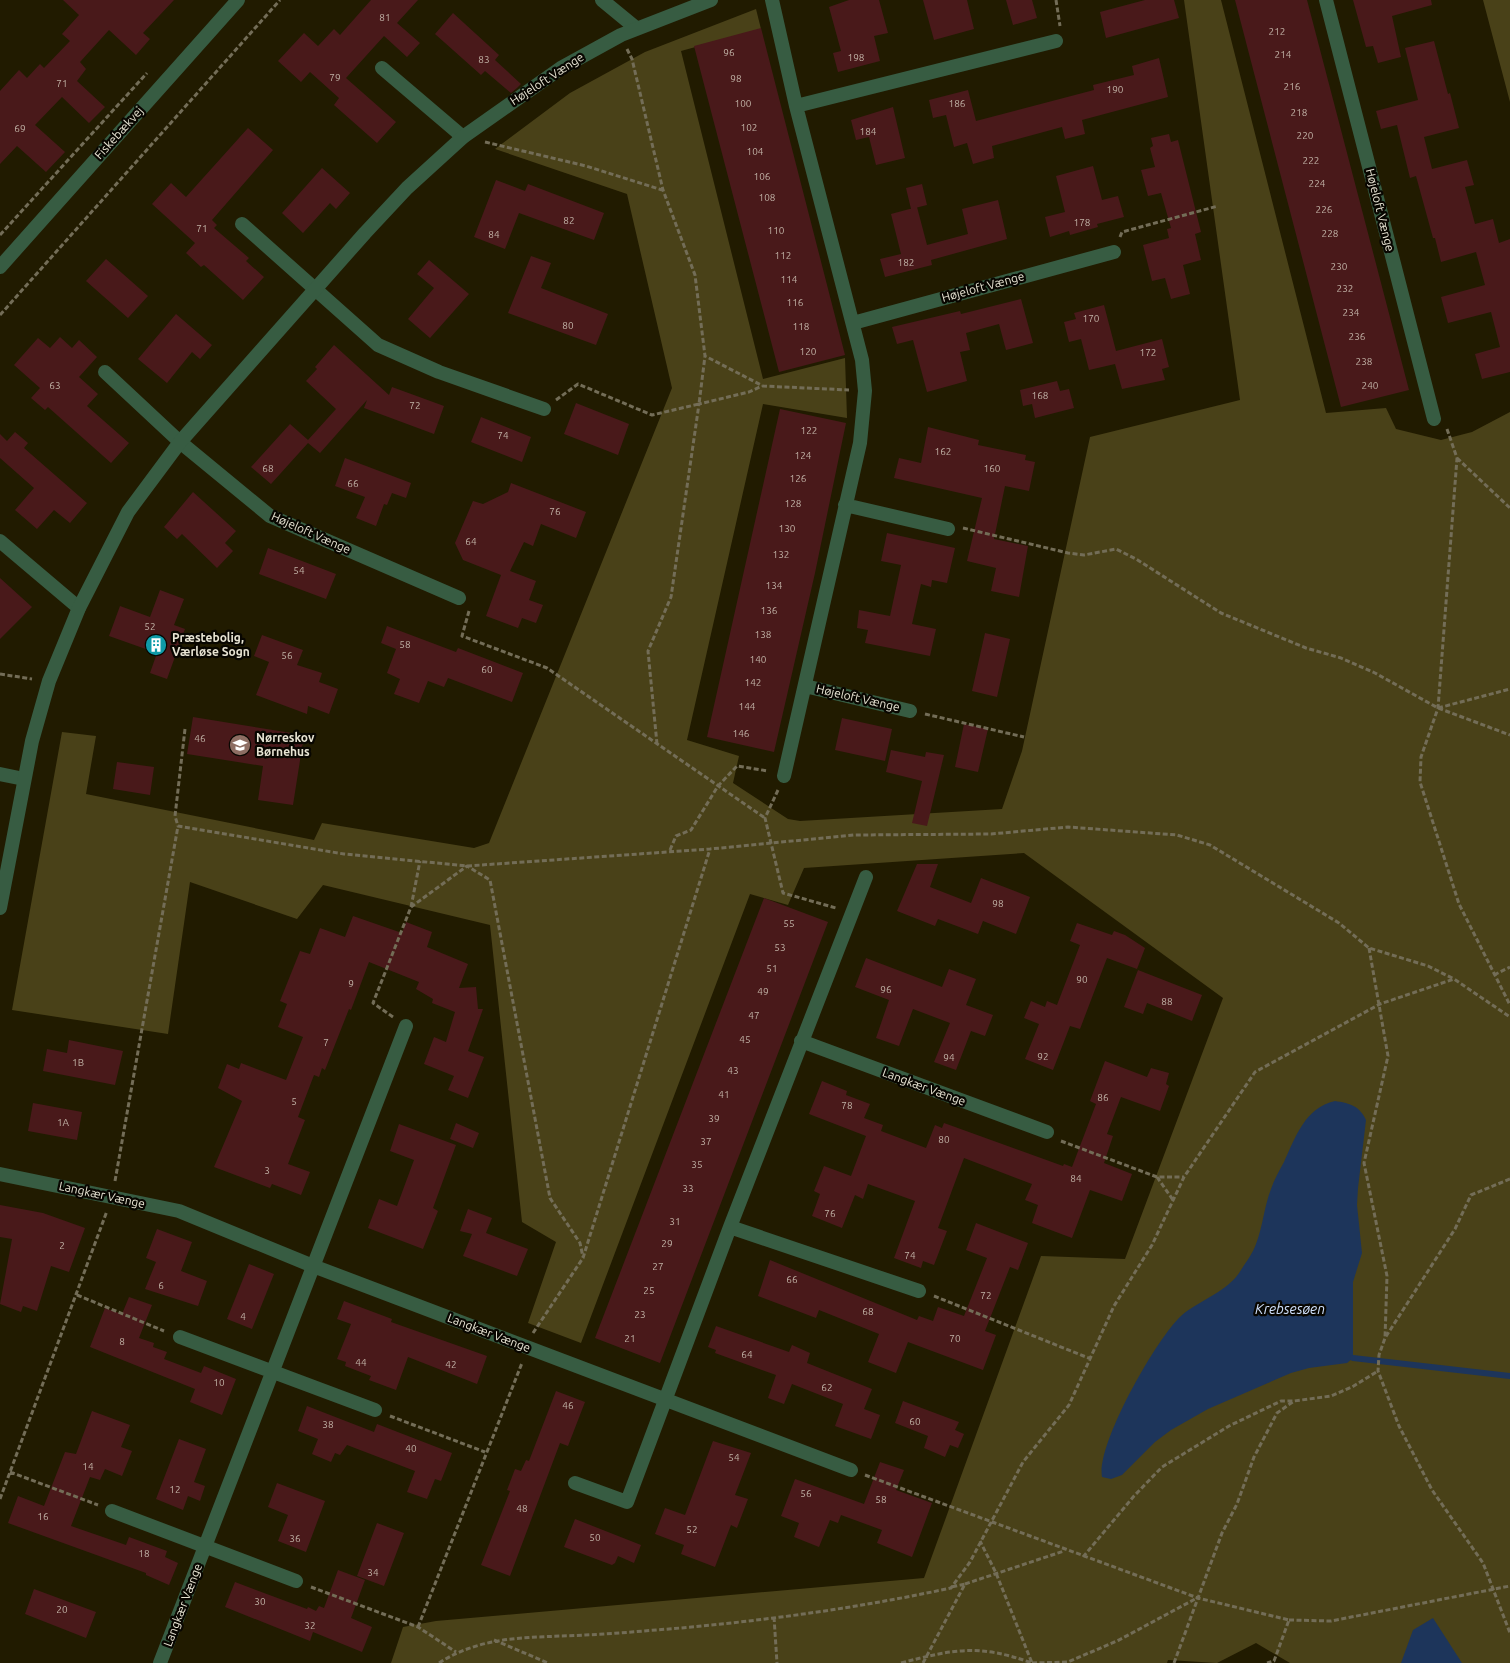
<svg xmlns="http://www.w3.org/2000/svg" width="1510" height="1663" viewBox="0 0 1510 1663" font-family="Ubuntu,sans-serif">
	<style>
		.green { fill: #494118 }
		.water { fill: #1d355b }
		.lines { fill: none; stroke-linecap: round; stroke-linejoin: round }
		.stream { stroke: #1d355b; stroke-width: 6 }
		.building { fill: #49191a }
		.path { stroke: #736d57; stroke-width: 3; stroke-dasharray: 5 2.5; stroke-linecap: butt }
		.minor { stroke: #375c42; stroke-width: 14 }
		.tertiary { stroke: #375c42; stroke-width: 14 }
		.labels { text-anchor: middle; stroke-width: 4.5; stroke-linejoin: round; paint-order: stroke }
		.number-label { font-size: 10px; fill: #c0b1a5 }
		.street-label { font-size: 12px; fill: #e8e4d3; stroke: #080600 }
		.poi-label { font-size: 12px; font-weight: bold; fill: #e8e4d3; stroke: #080600; text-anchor: start }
		.water-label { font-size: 14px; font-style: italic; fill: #d0e1fc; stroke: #080600 }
	</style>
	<rect width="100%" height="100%" fill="#211b00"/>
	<path class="green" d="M1184,0H1221L1326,413L1386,408L1396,429L1441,440L1472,432L1510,412V1663H1290L1256,1643L1217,1663L1168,1660L1167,1663H391L403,1627L436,1621L924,1578L1041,1256L1125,1259L1223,998L1024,853L804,868L788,905L750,894L581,1343L528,1323L556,1242L522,1222L490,925L323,885L297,919L190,882L168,1034L12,1010L62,732L96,736L86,794L314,840L322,823L474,848L489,843L672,388L627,194L495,149L570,93L645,52L756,9L761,29L681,51L763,379L845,358L847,418L763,404L687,740L739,756L733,783L788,819L800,821L1002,809L1022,751L1090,437L1240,400Z
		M1483,0H1510V102Z"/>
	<path class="water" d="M1335,1101C1349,1103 1360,1106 1366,1120L1358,1188L1357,1205L1362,1253L1353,1282V1358L1347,1363L1309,1368L1291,1373L1208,1409L1171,1430L1155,1442L1122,1475L1111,1479L1102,1477C1096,1445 1156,1339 1181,1316C1199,1300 1228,1292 1241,1270C1246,1262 1253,1253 1256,1244C1263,1226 1264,1207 1271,1189C1274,1180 1279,1171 1284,1162C1296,1136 1305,1108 1335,1101Z
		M1433,1618L1462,1663H1401L1413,1630Z"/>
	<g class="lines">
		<path class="stream" d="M1353,1358L1510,1376"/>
	</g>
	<path class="building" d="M63,0H174L143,33L150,39L136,55L109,30L80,62L86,69L77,81L105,107L89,123L62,97L35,125L65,152L46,172L17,146L0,164V91L19,70L27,78L40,64L44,68L70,41L62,34L79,15Z
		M371,0H418L397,23L420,43L407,57L384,36L346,78L396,122L377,143L334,105L339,98L310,72L301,82L278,61L304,33L318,46L334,29L340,35Z
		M849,0H879L888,33L874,36L880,61L838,72L833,53L841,51L829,7Z
		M923,0H967L974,29L934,40Z
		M1006,0H1032L1037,18L1013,25Z
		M1145,0H1174L1179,18L1106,38L1100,12Z
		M1235,0H1307L1409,390L1341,407Z
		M1353,0H1431L1432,5L1392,16L1401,57L1378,63L1373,46L1366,47Z
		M453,13L499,55L495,60L521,84L517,88L511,93L485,71L481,75L435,34Z
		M761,28L845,355L779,372L694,46Z
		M1434,41L1448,94L1450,93L1459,128L1424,137L1432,169L1467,160L1474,185L1465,187L1475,224L1493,219L1499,243L1510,239V372L1482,379L1475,354L1500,347L1491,312L1448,323L1441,297L1485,285L1476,252L1441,262L1435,238H1433L1416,176L1410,178L1397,125L1381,129L1376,111L1418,100L1405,48Z
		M1159,58L1168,97L1082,120L1085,134L1065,139L1062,127L992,146L994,158L973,164L967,143L954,147L946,115L933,118L929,100L968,90L976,121L1094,90L1093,85L1134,75L1132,66Z
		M893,107L905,158L876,165L869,137L856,140L851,120Z
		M248,128L273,150L212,220L217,225L214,228L249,258L246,261L264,277L243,300L204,265L201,267L186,253L195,243L152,204L171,183L186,197Z
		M1169,134L1171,142L1178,140L1201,232L1195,234L1201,260L1183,265L1190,294L1171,299L1165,278L1152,281L1143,245L1169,238L1167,229L1171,228L1161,193L1148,196L1141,170L1155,167L1150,148L1153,146L1151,138Z
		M1093,166L1102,200L1118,196L1124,217L1097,224L1098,227L1070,235L1069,231L1050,237L1045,217L1065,212L1056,176Z
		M322,168L350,193L336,209L330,203L303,233L282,213Z
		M496,180L525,191L528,184L604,213L594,240L519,213L505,249L474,237Z
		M922,184L927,205L911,209L906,188Z
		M998,200L1007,239L931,260L932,265L885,277L880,259L901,254L891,214L917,207L927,245L968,234L962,209Z
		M531,256L551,263L541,288L608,314L596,345L508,313Z
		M106,259L148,296L128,318L86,281Z
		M429,260L469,294L430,338L408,319L434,288L417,274Z
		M1021,299L1033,343L1006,350L999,324L966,333L970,350L960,352L967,381L927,392L913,340L897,344L892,327L960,311L961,314Z
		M1104,305L1116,351L1162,339L1169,367L1162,369L1165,380L1122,389L1115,364L1089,370L1081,339L1069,342L1064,322L1076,319L1074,313Z
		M176,314L212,345L200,359L192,352L167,383L138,359Z
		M60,337L72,348L79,340L97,357L79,377L98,394L87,406L129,443L111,463L48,407L45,410L31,398L40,388L14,365L38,338L50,348Z
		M334,345L389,395L392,387L444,406L434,434L364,408L367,400L320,453L308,443L271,484L251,467L290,424L308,440L336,409L306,381L317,369L315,367Z
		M1057,381L1060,391L1069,389L1074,408L1035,418L1032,404L1023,406L1020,390Z
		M576,403L629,424L618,455L564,434Z
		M780,409L846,423L815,573L774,752L707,737Z
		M481,417L531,437L522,462L471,442Z
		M928,427L979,440L978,445L1026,455L1025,460L1035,462L1029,491L1005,486L994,539L1028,546L1019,597L991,591L996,568L967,561L982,498L894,478L899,458L921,463Z
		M15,432L28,443L24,448L87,503L70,523L54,510L37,529L15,510L34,488L0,458V434L7,441Z
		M345,458L411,483L406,498L392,493L387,505L384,504L376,526L356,518L365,497L335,486Z
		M511,483L586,512L576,538L541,524L533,546L524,542L510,571L536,581L529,600L543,605L536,623L522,618L518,628L486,616L501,575L463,560L455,543L473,501L483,504L508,492Z
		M193,492L236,531L225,543L233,551L217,568L182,534L177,539L164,527Z
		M887,533L955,548L947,583L932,580L931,587L921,584L912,624L936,629L930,656L865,643L868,630L857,628L859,610L890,616L901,565L881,561Z
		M268,548L336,574L326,599L259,574Z
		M0,578L32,607L0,639Z
		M160,590L184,599L174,625L185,629L167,679L150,673L157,653L109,636L120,606L150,617Z
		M387,626L456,652L458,648L523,673L512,702L448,678L444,687L428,681L419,703L394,694L400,679L387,673L396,649L381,643Z
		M985,633L1010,639L997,697L972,691Z
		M262,635L303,650L297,665L322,673L319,682L338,689L329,714L308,706L307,714L256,695L269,662L254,656Z
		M193,717L304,735L293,805L258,800L263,766L187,754Z
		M842,718L892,729L885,761L835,750Z
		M964,724L988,729L978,772L955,767Z
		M891,750L925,757L926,752L944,755L927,826L912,823L922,781L886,772Z
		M117,762L154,767L150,795L113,789Z
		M917,864H938L930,887L971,903L981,878L1030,897L1016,934L983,921L978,934L938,919L935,926L897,911Z
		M764,898L828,922L660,1363L595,1338Z
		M353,916L402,933L406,922L432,932L427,947L468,964L459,988L476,987L478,1009H483L468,1051L484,1057L468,1098L448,1090L454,1076L424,1064L434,1037L446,1042L455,1012L432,1003L433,999L416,989L419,982L369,962L351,1010L349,1009L325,1070L322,1068L319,1077L314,1075L298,1117L305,1120L288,1164L310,1172L301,1195L272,1184L270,1188L214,1167L242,1101L218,1088L227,1064L239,1069L241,1063L286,1080L303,1037L278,1027L287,1004L280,1001L300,951L310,954L320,928L345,937Z
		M1077,923L1112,935L1114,931L1125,935L1145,948L1137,969L1107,958L1080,1029L1070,1026L1053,1070L1025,1059L1039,1024L1024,1018L1031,1001L1045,1007L1047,1001L1057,1005L1080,945L1070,941Z
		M866,958L942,987L949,969L976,979L966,1005L993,1015L985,1036L971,1031L956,1070L934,1062L950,1023L913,1009L899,1046L876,1038L889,1000L855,987Z
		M1138,970L1202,995L1192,1021L1147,1003L1143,1014L1124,1007Z
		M69,1040L123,1051L115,1085L43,1071L47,1049L67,1053Z
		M1105,1061L1147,1077L1151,1068L1169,1073L1166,1084L1169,1086L1160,1111L1121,1097L1107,1134L1113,1136L1104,1163L1132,1174L1122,1201L1090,1190L1072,1238L1032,1223L1038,1205L1025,1200L1032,1184L964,1158L938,1228L947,1231L934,1265L923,1261L921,1268L894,1258L915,1201L868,1184L863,1199L855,1195L842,1228L812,1216L820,1194L814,1191L824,1166L851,1176L866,1136L809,1114L822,1081L847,1091L846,1095L870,1104L864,1118L883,1125L881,1131L926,1148L935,1125L942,1128L944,1123L1063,1166L1064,1164L1072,1167L1096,1104L1090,1101Z
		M33,1103L82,1112L77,1140L28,1131Z
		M456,1123L479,1133L473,1148L450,1139Z
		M399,1124L456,1145L433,1208L438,1211L423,1249L368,1228L379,1199L397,1206L414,1160L390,1151Z
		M0,1205L43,1213L85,1228L69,1272L51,1266L37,1311L23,1306L21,1312L0,1304L12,1239L0,1237Z
		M468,1209L492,1218L486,1233L528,1249L517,1276L463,1256L472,1234L460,1231Z
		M976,1223L1028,1243L1018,1270L1010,1267L985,1331L996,1335L983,1370L908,1342L896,1373L868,1362L879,1334L819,1310L816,1318L758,1296L770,1260L917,1320L919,1316L933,1321L938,1307L964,1316L987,1258L966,1250Z
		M157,1229L192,1242L181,1271L207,1281L198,1306L145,1289L156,1262L146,1258Z
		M249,1264L274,1274L252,1329L227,1319Z
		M129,1297L152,1305L139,1338L154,1343L153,1347L167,1352L164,1359L201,1373L204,1366L236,1379L222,1415L190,1402L195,1389L90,1347L105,1308L122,1314Z
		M344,1301L392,1319L391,1322L487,1356L477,1384L408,1357L396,1390L369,1380L371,1376L345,1366L346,1362L337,1359L351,1324L337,1319Z
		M716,1326L789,1352L792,1345L810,1353L807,1363L872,1389L864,1409L880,1415L871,1439L835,1426L843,1404L792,1384L784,1404L768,1398L776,1375L715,1353L716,1350L708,1347Z
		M556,1391L585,1402L568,1446L560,1443L510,1576L481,1565L510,1491L507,1490L515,1469L521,1471L526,1460L529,1461Z
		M903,1401L959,1422L955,1430L964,1434L958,1448L950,1445L945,1457L924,1448L928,1436L895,1423Z
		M307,1406L374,1432L377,1424L452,1453L441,1481L435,1479L427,1499L407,1492L415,1471L347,1445L340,1455L335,1453L331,1462L312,1454L318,1439L298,1431Z
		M92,1411L130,1425L121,1447L132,1451L122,1476L105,1469L100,1480L90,1477L71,1526L126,1545L129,1537L167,1551L165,1557L178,1563L169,1585L146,1575V1573L8,1523L18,1496L44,1506L65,1452L76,1454Z
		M179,1439L206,1449L194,1482L205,1486L200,1501L188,1496L183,1510L156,1499Z
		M713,1441L751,1453L735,1495L748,1499L737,1528L731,1525L715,1567L681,1554L684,1545L655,1534L665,1508L685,1515Z
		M880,1462L904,1470L896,1490L932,1503L912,1557L877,1543L882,1530L841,1515L838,1523L830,1520L819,1547L794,1537L799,1523L781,1516L795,1479L864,1504Z
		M277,1483L325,1501L306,1552L278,1541L288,1515L268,1507Z
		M575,1519L641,1545L634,1563L618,1556L615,1563L612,1565L564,1547Z
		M377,1523L404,1533L384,1586L357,1576Z
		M338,1570L365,1580L351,1618L372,1627L362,1652L313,1632L310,1641L225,1607L235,1582L307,1609L308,1607L316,1611L319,1606L324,1608Z
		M34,1589L96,1612L86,1638L25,1614Z"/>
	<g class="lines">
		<path class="path" d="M1056,0L1060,26
			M627,49L632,59L663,190L695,275L705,356L763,386L849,390
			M485,142L586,166L662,190
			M0,235L147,73
			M1120,237L1122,232L1218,206
			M0,315L280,0
			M556,400L578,384L652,415L699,404L705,356
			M1447,429L1457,458L1438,708L1421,757L1420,782L1459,904L1510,1005
			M1457,458L1510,508
			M963,528L1068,553L1084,555L1116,549L1136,559L1221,613L1306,648L1341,658L1375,673L1438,708L1510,735
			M469,611L462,636L547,668L765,818
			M0,674L32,679
			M1438,708L1510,689
			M925,714L1024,737
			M185,729L175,816L178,826L344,854L467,866L710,849L854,835L991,834L1068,827L1177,835L1210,845L1339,923L1369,948L1428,966L1454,979
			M657,744L648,651L671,597L699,404L749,392L762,386
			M778,790L765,818L783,893L836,908
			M670,850L676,836L691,830L718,786L737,766L768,771
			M411,907L420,861
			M1369,948L1388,1056L1364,1163L1387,1276L1385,1338
			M1494,975L1510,967
			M393,1017L373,1003L411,907L467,866L490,880L550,1198L580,1243L583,1257
			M1061,1141L1157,1177H1184
			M1157,1177L1173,1200
			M1510,1179L1471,1195L1455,1229L1385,1338L1379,1355L1378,1371L1399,1426L1432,1490L1483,1563L1510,1633
			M115,1181L178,826
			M77,1295L164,1331
			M934,1296L1091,1359
			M533,1333L583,1258L710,849
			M390,1416L485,1452
			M10,1472L98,1505
			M865,1475L1198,1598L1289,1620L1274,1661L1267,1663
			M0,1499L107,1211
			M1083,1557L1134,1496L1162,1467L1229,1426L1281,1401H1294
			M965,1584L1064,1551
			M311,1587L418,1627L456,1652
			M774,1617L777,1663
			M1289,1620L1331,1621L1510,1586
			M418,1627L522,1363
			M494,1640L548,1663
			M439,1663C484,1634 534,1638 585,1635C613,1634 641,1631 669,1629C763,1621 858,1608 951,1588L970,1562L1023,1462L1069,1405L1114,1306L1152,1245L1184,1177L1255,1072L1380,1004L1454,979L1510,1017
			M901,1663C954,1649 979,1644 1032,1663L996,1573L980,1541
			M923,1663L965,1584L951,1587
			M1032,1663L1068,1662L1119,1640L1197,1598
			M1174,1663L1222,1533L1237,1504L1254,1457L1277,1413L1294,1401L1331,1396L1352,1387L1378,1371"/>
		<path class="minor" d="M602,0L636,28
			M772,0L796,106L862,360L865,391L860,443L784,776
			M1326,0L1434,419
			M382,68L463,137
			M796,106L1056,41
			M242,224L378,345L439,372L544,409
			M853,323L1114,252
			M105,372L180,442L270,516L459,598
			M845,505L948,529
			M0,541L79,608
			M805,686L910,711
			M0,774L24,779
			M801,1041L1047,1132
			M0,1174L179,1211L313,1266L851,1470
			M730,1227L919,1291
			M180,1337L375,1410
			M575,1483L627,1502L730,1227L866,877
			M112,1511L296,1581
			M160,1663L406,1026"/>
		<path class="tertiary" d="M0,267L238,0
			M0,908L32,741L49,681L79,608L128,512L180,442L365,233L407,188L463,137L561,68L621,35L711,0"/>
	</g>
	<defs>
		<g id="building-disc" transform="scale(1.125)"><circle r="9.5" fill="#0f9aa8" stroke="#080600"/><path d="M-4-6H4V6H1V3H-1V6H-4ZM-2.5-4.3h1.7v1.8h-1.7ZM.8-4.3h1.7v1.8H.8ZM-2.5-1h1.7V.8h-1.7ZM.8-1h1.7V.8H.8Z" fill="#fff"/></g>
		<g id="school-disc" transform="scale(1.125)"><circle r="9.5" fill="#8d6e63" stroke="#080600"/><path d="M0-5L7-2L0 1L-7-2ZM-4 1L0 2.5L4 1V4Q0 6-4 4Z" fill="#fff"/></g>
	</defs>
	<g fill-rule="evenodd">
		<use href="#building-disc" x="156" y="645"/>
		<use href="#school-disc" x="240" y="745"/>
	</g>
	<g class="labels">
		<g class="number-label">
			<text x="385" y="21">81</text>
			<text x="1277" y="35">212</text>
			<text x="729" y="56">96</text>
			<text x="1283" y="58">214</text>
			<text x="856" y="61">198</text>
			<text x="484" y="63">83</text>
			<text x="335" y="81">79</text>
			<text x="736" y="82">98</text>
			<text x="62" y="87">71</text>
			<text x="1292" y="90">216</text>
			<text x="1115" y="93">190</text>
			<text x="743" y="107">100</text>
			<text x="957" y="107">186</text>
			<text x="1299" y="116">218</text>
			<text x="749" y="131">102</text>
			<text x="20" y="132">69</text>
			<text x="868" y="135">184</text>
			<text x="1305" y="139">220</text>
			<text x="755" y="155">104</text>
			<text x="1311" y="164">222</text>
			<text x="762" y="180">106</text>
			<text x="1317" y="187">224</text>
			<text x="767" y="201">108</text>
			<text x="1324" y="213">226</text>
			<text x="569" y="224">82</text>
			<text x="1082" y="226">178</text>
			<text x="202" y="232">71</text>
			<text x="776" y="234">110</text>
			<text x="1330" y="237">228</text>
			<text x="494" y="238">84</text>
			<text x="783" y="259">112</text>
			<text x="906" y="266">182</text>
			<text x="1339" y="270">230</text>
			<text x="789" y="283">114</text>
			<text x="1345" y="292">232</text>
			<text x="795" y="306">116</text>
			<text x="1351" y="316">234</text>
			<text x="1091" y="322">170</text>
			<text x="568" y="329">80</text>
			<text x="801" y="330">118</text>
			<text x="1357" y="340">236</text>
			<text x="808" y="355">120</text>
			<text x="1148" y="356">172</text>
			<text x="1364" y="365">238</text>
			<text x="55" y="389">63</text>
			<text x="1370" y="389">240</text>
			<text x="1040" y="399">168</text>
			<text x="415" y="409">72</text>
			<text x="809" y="434">122</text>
			<text x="503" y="439">74</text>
			<text x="943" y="455">162</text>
			<text x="803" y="459">124</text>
			<text x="268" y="472">68</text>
			<text x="992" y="472">160</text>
			<text x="798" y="482">126</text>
			<text x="353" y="487">66</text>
			<text x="793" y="507">128</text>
			<text x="555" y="515">76</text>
			<text x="787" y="532">130</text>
			<text x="471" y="545">64</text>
			<text x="781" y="558">132</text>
			<text x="299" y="574">54</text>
			<text x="774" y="589">134</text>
			<text x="769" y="614">136</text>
			<text x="150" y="630">52</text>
			<text x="763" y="638">138</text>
			<text x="405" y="648">58</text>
			<text x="287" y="659">56</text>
			<text x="758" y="663">140</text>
			<text x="487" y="673">60</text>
			<text x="753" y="686">142</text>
			<text x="747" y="710">144</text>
			<text x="741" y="737">146</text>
			<text x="200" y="742">46</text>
			<text x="998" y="907">98</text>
			<text x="789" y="927">55</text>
			<text x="780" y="951">53</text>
			<text x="772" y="972">51</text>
			<text x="1082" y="983">90</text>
			<text x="351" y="987">9</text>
			<text x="886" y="993">96</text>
			<text x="763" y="995">49</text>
			<text x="1167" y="1005">88</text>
			<text x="754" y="1019">47</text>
			<text x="745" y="1043">45</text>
			<text x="326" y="1046">7</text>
			<text x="1043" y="1060">92</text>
			<text x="949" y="1061">94</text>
			<text x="78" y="1066">1B</text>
			<text x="733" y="1074">43</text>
			<text x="724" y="1098">41</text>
			<text x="1103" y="1101">86</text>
			<text x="294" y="1105">5</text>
			<text x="847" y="1109">78</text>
			<text x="714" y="1122">39</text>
			<text x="63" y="1126">1A</text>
			<text x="944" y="1143">80</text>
			<text x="706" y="1145">37</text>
			<text x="697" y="1168">35</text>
			<text x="267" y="1174">3</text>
			<text x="1076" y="1182">84</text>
			<text x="688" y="1192">33</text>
			<text x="830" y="1217">76</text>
			<text x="675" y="1225">31</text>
			<text x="667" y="1247">29</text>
			<text x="62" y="1249">2</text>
			<text x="910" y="1259">74</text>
			<text x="658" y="1270">27</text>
			<text x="792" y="1283">66</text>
			<text x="161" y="1289">6</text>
			<text x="649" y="1294">25</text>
			<text x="986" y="1299">72</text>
			<text x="868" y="1315">68</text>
			<text x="640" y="1318">23</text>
			<text x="243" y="1320">4</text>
			<text x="630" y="1342">21</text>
			<text x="955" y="1342">70</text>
			<text x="122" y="1345">8</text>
			<text x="747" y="1358">64</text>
			<text x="361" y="1366">44</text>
			<text x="451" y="1368">42</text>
			<text x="219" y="1386">10</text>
			<text x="827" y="1391">62</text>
			<text x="568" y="1409">46</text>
			<text x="915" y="1425">60</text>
			<text x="328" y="1428">38</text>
			<text x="411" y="1452">40</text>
			<text x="734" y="1461">54</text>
			<text x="88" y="1470">14</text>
			<text x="175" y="1493">12</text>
			<text x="806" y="1497">56</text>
			<text x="881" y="1503">58</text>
			<text x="522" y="1512">48</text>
			<text x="43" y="1520">16</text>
			<text x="692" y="1533">52</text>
			<text x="595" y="1541">50</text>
			<text x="295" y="1542">36</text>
			<text x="144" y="1557">18</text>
			<text x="373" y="1576">34</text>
			<text x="260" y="1605">30</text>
			<text x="62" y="1613">20</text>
			<text x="310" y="1629">32</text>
		</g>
		<g class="street-label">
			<text transform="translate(547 79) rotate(-33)" y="4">Højeloft Vænge</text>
			<text transform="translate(119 133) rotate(-48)" y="4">Fiskebækvej</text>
			<text transform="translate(1380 210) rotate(76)" y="4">Højeloft Vænge</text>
			<text transform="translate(983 287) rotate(-15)" y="4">Højeloft Vænge</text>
			<text transform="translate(311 533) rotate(24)" y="4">Højeloft Vænge</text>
			<text transform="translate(858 698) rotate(13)" y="4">Højeloft Vænge</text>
			<text transform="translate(924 1087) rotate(20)" y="4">Langkær Vænge</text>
			<text transform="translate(102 1195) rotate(12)" y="4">Langkær Vænge</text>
			<text transform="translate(489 1333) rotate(21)" y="4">Langkær Vænge</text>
			<text transform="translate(183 1605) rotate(-69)" y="4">Langkær Vænge</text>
		</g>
		<g class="poi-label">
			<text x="172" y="642">Præstebolig,<tspan x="172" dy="14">Værløse Sogn</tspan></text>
			<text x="256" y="742">Nørreskov<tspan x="256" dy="14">Børnehus</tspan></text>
		</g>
		<g class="water-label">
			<text x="1290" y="1314">Krebsesøen</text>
		</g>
	</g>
</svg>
